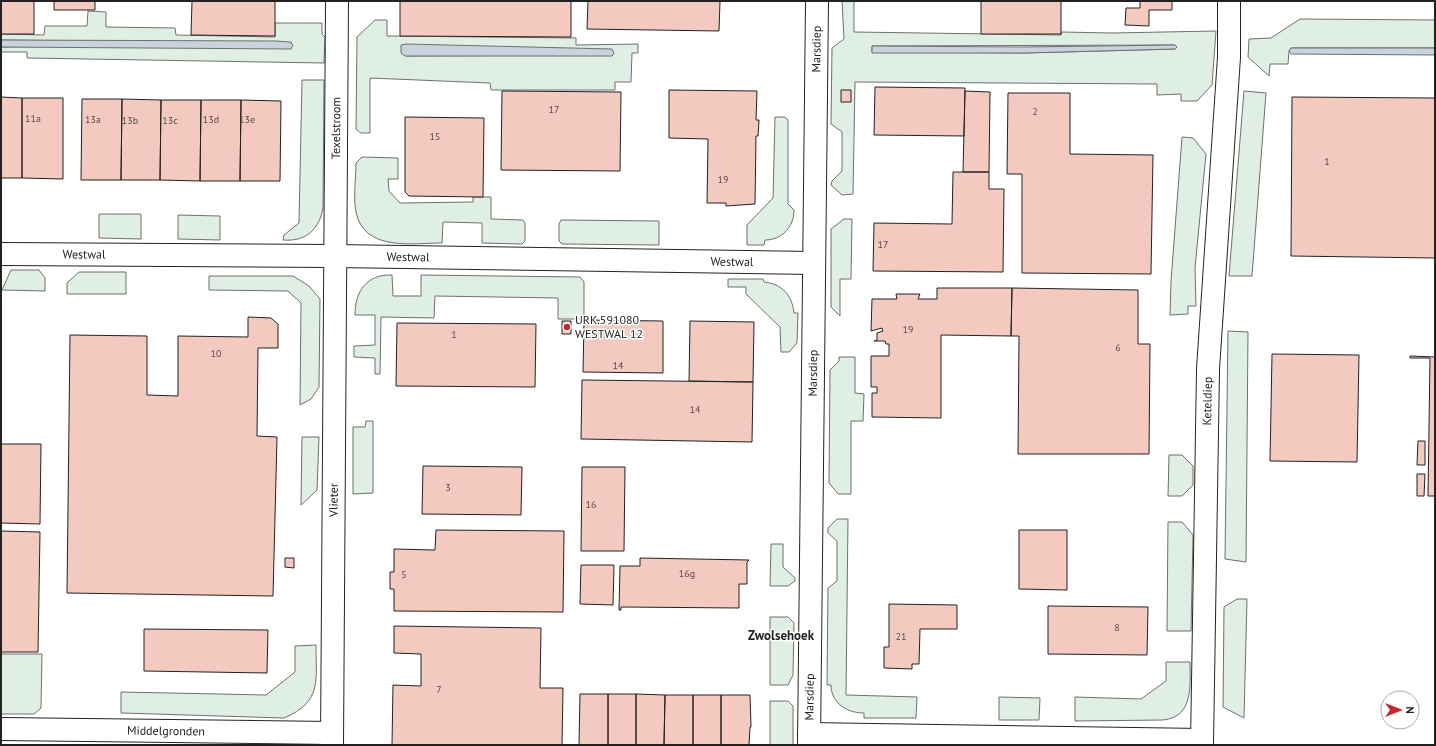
<svg xmlns="http://www.w3.org/2000/svg" width="1436" height="746" viewBox="0 0 1436 746" font-family="'PT Sans',sans-serif">
	<style>
		.green { fill: #e0efe3; stroke: #6f6f6f; fill-rule: evenodd }
		.water { fill: #c7d3dd; stroke: #6f6f6f }
		.building { fill: #f3c9c0; stroke: #222 }
		.lines { fill: none; stroke-linecap: round; stroke-linejoin: round }
		.minor-casing { stroke: #222; stroke-width: 24 }
		.minor { stroke: #fff; stroke-width: 22 }
		.poi-dot { fill: #c62828; stroke: #fff; stroke-width: 1.5 }
		.labels { text-anchor: middle; stroke-width: 3; stroke-linejoin: round; paint-order: stroke }
		.number-label { font-size: 10px; fill: #564c4a }
		.street-label { font-size: 12px; fill: #222; stroke: #fff }
		.poi-label { font-size: 12px; fill: #222; stroke: #fff; text-anchor: start }
		.neighbourhood-label { font-size: 13px; font-weight: bold; fill: #222; stroke: #fff }
	</style>
	<rect width="100%" height="100%" fill="#fff"/>
	<path class="green" d="M842,1H854V32L1061,35L1062,32L1112,33L1216,31L1212,85L1197,101H1181V94L1157,95V84L855,82L853,194L842,195L831,185L832,181L842,171V132L831,124L832,48L844,39ZM1175,45V49L1024,53L872,52V46Z
		M88,11L106,12V27L175,28L176,35L275,37V23H322V34L325,37L324,63L27,58V52H1V47L292,43L1,40V34L44,35L45,26H87Z
		M1300,19L1435,20V48H1291L1289,51L1288,64H1270L1269,76L1248,57L1249,39L1271,38Z
		M375,20H387V36L576,38V45L638,44V53H632L631,82H615V90H491L490,83L370,78V133H361L356,129L357,37ZM401,53L613,55L406,56Z
		M302,80H324L323,207C320,229 306,242 283,240L284,235L299,223Z
		M1244,91L1266,93L1252,276H1229Z
		M775,117H785L788,120V204L794,210C794,227 782,240 765,240L764,245H747V225L773,198Z
		M1182,137L1193,138L1206,154L1195,268L1196,306H1188V314L1170,315L1171,281Z
		M362,157L398,158V179H388L389,191L400,203L473,202V197H491V219L523,220L525,223V241L522,244L482,243V223L443,222L442,243C413,243 364,252 356,212C353,197 356,178 356,163Z
		M99,214H141V239L99,238Z
		M178,215L220,216V240L178,239Z
		M844,219H852L851,279H840V316L831,307V229Z
		M561,220L659,221V245L562,244L559,241V224Z
		M11,270H39L45,278V291L2,290Z
		M79,272H126V294H67V283Z
		M392,275L393,296H421V275L580,277L584,282V319H558V298L435,296L434,318L381,317L380,374H375V358L354,357V346L375,345V315H355C355,291 367,274 392,275Z
		M209,276H293L309,286L320,299L319,387L311,399L300,405L301,303L288,291L209,290Z
		M728,279H763L764,282C782,284 792,295 794,313H798L797,343L789,352H781L780,327L746,294V287H728Z
		M1228,331L1248,332L1246,562L1225,559Z
		M839,357H855V393L864,394L863,421H851V494H838L829,483L830,370L839,361Z
		M366,421H373V493L353,494V427H365Z
		M302,437H319L317,490L301,505Z
		M1169,455H1182L1193,466V485L1182,496H1168Z
		M837,519H848L846,695L917,697L916,718H864V713C847,713 831,703 831,685H827L828,588L837,581V541L828,533V528Z
		M1168,522H1182L1193,535L1191,631H1167Z
		M771,544H783V567L795,578V581L788,586H770Z
		M1237,599H1247L1244,718L1223,707L1224,607Z
		M770,617H788L794,623L793,675L788,685H770Z
		M316,645C316,681 322,702 284,718L121,713V692L266,695L295,672V646Z
		M1,654H42L41,708L34,714H1Z
		M1166,662H1190C1190,685 1194,717 1163,720L1075,721V697L1141,699L1166,681Z
		M999,697L1040,698L1039,720H999Z
		M770,701H788L793,706V745H770Z"/>
	<path class="water" d="M1,40L275,41L290,42L293,45L291,49L1,47Z
		M406,44L612,49L614,53L612,56H405L401,53V45Z
		M1175,45L1177,47L1175,49L1024,53H872V46L1023,47Z
		M1291,48H1435V55L1291,54L1289,51Z"/>
	<path class="building" d="M1,1H34V34H1Z
		M54,1H95V10H54Z
		M192,1H275V36L191,35Z
		M400,1H571V37L400,36Z
		M588,1H720L719,31L587,29Z
		M981,1H1061V34H981Z
		M1140,1H1172V10H1149V26L1125,25L1126,8H1140Z
		M875,87L965,88L964,136L874,135Z
		M669,90L757,91L756,120H759L758,136H756L755,204L726,206V203H707L708,139L669,138Z
		M841,90H851V102H841Z
		M502,91L621,92L620,171L501,170Z
		M965,91L990,92L989,172H963Z
		M1008,93H1070V154L1153,155L1151,274L1022,273V174H1007Z
		M1,97L22,98V178H1Z
		M1292,97L1435,98V258L1291,256Z
		M22,98H63V179L22,178Z
		M82,99H122L121,180H81Z
		M122,99L161,100L160,180H121Z
		M161,100H201L200,181L160,180Z
		M201,100H241L240,181H200Z
		M241,100L281,101L280,181H240Z
		M405,117L484,118L483,197L409,196L405,192Z
		M953,172H989V189H1004L1003,272L873,271L874,223L952,224Z
		M937,288H1012L1011,336L941,335V418L872,417V393H877V387H871V356H889V344H886L885,341H874L877,340V333L883,331L882,328L871,331L872,299H897L896,294H920L918,299H937Z
		M1012,288L1138,290V344H1150L1149,454H1018L1019,336H1011Z
		M248,317L271,318L278,324V348H258L257,436L277,437L273,596L67,593L70,335L147,336V395L178,396V336L248,337Z
		M584,320L663,321V373L583,372Z
		M562,321H571V334H562Z
		M690,321L754,322L753,382L689,381Z
		M397,323L536,324L535,387L396,386Z
		M1272,354L1359,355L1357,462L1270,461Z
		M1410,356L1435,357V496H1428L1430,358H1410Z
		M582,380L753,382L752,442L581,439Z
		M1418,441H1425V465H1417Z
		M1,444H41L40,524L1,523Z
		M423,466L522,467L521,515L422,514Z
		M582,467H625L624,551H581Z
		M1417,474H1425L1424,496H1417Z
		M436,530L564,531L563,612L394,611V589H390V572H394V549L435,550Z
		M1019,530H1067V590L1019,589Z
		M1,531L40,532L38,652H1Z
		M285,558H294V568L285,567Z
		M640,558L749,560L747,562V584H739V608L621,607V610H619L620,566H640Z
		M581,565H614L613,605L580,604Z
		M889,604L957,605V629H920L919,664H912V669L884,668V647H889Z
		M1048,606L1148,607L1147,655L1048,654Z
		M394,626L541,628L540,688H563L562,745H392L393,685L421,686V654L394,653Z
		M144,629L268,630L267,673L144,671Z
		M580,694H608V745H579Z
		M608,694H636V745H608Z
		M636,694L665,695L664,745H636Z
		M665,695H693V745H664Z
		M693,695H721V745H693Z
		M721,695H750L751,727H750L749,745H721Z"/>
	<g class="lines">
		<g class="minor-casing">
			<g id="minor">
				<path id="s1" d="M1,254L334,256L814,263"/>
				<path id="s2" d="M1,729L332,733"/>
				<path d="M809,734L1202,740"/>
				<path id="s3" d="M332,745L337,1"/>
				<path id="s4" d="M809,745L817,1"/>
				<path id="s5" d="M1202,745L1208,369L1229,57V1"/>
			</g>
		</g>
		<use href="#minor" class="minor"/>
	</g>
	<circle class="poi-dot" cx="567" cy="327" r="4"/>
	<g class="labels">
		<g class="number-label">
			<text x="554" y="113">17</text>
			<text x="1035" y="115">2</text>
			<text x="33" y="122">11a</text>
			<text x="93" y="123">13a</text>
			<text x="211" y="123">13d</text>
			<text x="247" y="123">13e</text>
			<text x="130" y="124">13b</text>
			<text x="170" y="124">13c</text>
			<text x="435" y="140">15</text>
			<text x="1327" y="165">1</text>
			<text x="723" y="183">19</text>
			<text x="883" y="248">17</text>
			<text x="908" y="333">19</text>
			<text x="454" y="338">1</text>
			<text x="1118" y="351">6</text>
			<text x="216" y="357">10</text>
			<text x="618" y="369">14</text>
			<text x="695" y="413">14</text>
			<text x="448" y="491">3</text>
			<text x="591" y="508">16</text>
			<text x="687" y="577">16g</text>
			<text x="404" y="578">5</text>
			<text x="1117" y="631">8</text>
			<text x="901" y="640">21</text>
			<text x="439" y="693">7</text>
		</g>
		<g class="street-label">
			<text dy="4" stroke="none"><textPath href="#s4" startOffset="696">Marsdiep</textPath></text>
			<text dy="4" stroke="none"><textPath href="#s3" startOffset="617">Texelstroom</textPath></text>
			<text dy="4" stroke="none"><textPath href="#s1" startOffset="83">Westwal</textPath></text>
			<text dy="4" stroke="none"><textPath href="#s1" startOffset="407">Westwal</textPath></text>
			<text dy="4" stroke="none"><textPath href="#s1" startOffset="731">Westwal</textPath></text>
			<text dy="4" stroke="none"><textPath href="#s4" startOffset="372">Marsdiep</textPath></text>
			<text dy="4" stroke="none"><textPath href="#s5" startOffset="344">Keteldiep</textPath></text>
			<text dy="4" stroke="none"><textPath href="#s3" startOffset="245">Vlieter</textPath></text>
			<text dy="4" stroke="none"><textPath href="#s4" startOffset="48">Marsdiep</textPath></text>
			<text dy="4" stroke="none"><textPath href="#s2" startOffset="165">Middelgronden</textPath></text>
		</g>
		<g class="poi-label">
			<text x="575" y="324">URK.591080<tspan x="575" dy="14">WESTWAL 12</tspan></text>
		</g>
		<g class="neighbourhood-label">
			<text x="781" y="640">Zwolsehoek</text>
		</g>
	</g>
	<rect width="1436" height="746" fill="none" stroke="#222222" stroke-width="4"/>
	<g transform="translate(1400 710) rotate(90)"><circle r="19" fill="#ffffff" stroke="#a7a7a7"/>
	<path d="M0-3L7 15L0 10L-7 15Z" fill="#c62828"/>
	<text y="-6" font-size="11" font-weight="bold" text-anchor="middle" fill="#222222">N</text>
	</g>
</svg>
